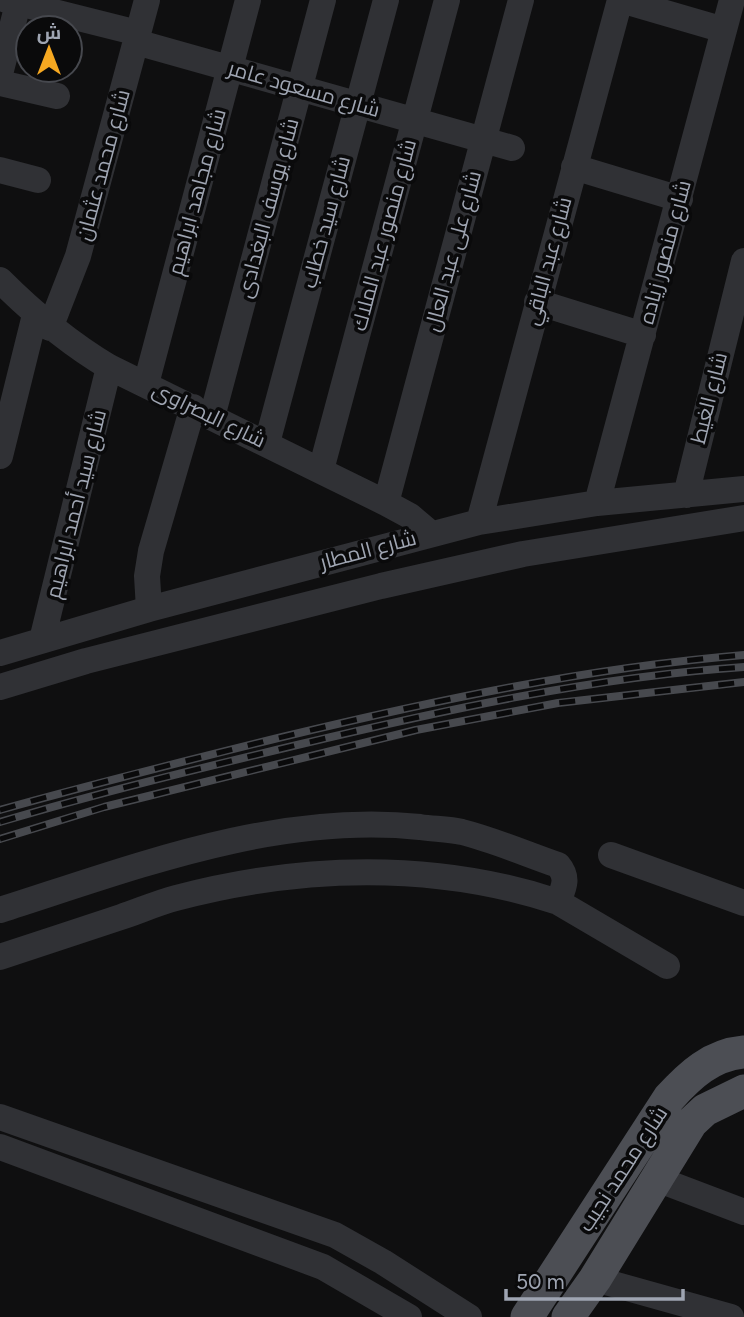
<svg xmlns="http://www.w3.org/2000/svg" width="744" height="1317" viewBox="0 0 744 1317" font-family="Figtree,Cairo,sans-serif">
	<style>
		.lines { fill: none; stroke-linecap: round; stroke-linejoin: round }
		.minor { stroke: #303135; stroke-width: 26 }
		.major { stroke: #4c4e54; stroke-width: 33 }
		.rail-casing { stroke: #47494e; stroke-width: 8 }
		.rail { stroke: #0a0a0b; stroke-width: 5; stroke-dasharray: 16; stroke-linecap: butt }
		.labels { text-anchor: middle; stroke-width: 7; stroke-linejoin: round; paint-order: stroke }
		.street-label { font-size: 21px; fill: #9fa5b2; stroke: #0a0a0b }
	</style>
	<rect width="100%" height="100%" fill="#0f0f10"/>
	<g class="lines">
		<path class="minor" d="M6,0L138,33
			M621,0L724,30
			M136,42L512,148
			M0,74L19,0
			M0,83L57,96
			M574,167L680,199
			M0,170L38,180
			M0,280C34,314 67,342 109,367L386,503L410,516L430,533
			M537,302L643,335
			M50,328L78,256L147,0
			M146,384L248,0
			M212,417L323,0
			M267,443L386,0
			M0,456L35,315
			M321,470L447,0
			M686,495L744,261
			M386,503L521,0
			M597,503L732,0
			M479,522L620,0
			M149,609L147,576L151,551L193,407
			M42,640L109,367
			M0,653L149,609L479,522L597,503L744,489
			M0,687L86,661L381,586L523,554L744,518
			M611,855L744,903
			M0,910C135,867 276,812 420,827C433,829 448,829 462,832C494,840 526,854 558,865C569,878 564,887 558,902
			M0,957C40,944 81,930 121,917C139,911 157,903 176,898C301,865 434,861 558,902L667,966
			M0,1117L335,1235L383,1262L469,1317
			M0,1147L323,1267L409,1317
			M657,1179L744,1212
			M595,1279L731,1317"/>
		<path class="major" d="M527,1317L669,1098C690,1075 711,1055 744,1052
			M568,1317L595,1279L691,1123L705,1110L744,1091"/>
		<g class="rail-casing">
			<path id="rail" d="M0,810C92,784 185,761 278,738C432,701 586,668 744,655
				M0,822C98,793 197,769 297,745C444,710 593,677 744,667
				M0,839L104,807L416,730L558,703L744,682"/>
		</g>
		<use href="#rail" class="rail"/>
	</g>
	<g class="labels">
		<g class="street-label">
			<text transform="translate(304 89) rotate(16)" y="7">شارع مسعود عامر</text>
			<text transform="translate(103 165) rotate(-75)" y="7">شارع محمد عثمان</text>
			<text transform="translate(197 192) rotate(-75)" y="7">شارع مجاهد ابراهيم</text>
			<text transform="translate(268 208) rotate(-75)" y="7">شارع يوسف البغدادى</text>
			<text transform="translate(326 222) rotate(-75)" y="7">شارع سيد خطاب</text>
			<text transform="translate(384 235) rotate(-75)" y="7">شارع منصور عبد الملاك</text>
			<text transform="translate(453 251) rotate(-75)" y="7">شارع على عبد العال</text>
			<text transform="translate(665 252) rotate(-75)" y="7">شارع منصور زياده</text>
			<text transform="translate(548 261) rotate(-75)" y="7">شارع عبد الباقي</text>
			<text transform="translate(709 398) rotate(-76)" y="7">شارع الغيط</text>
			<text transform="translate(209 415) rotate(26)" y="7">شارع البصراوى</text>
			<text transform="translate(76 504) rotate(-76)" y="7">شارع سيد أحمد ابراهيم</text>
			<text transform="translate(368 550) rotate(-15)" y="7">شارع المطار</text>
			<text transform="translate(623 1169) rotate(-57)" y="7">شارع محمد نجيب</text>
		</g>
	</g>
	<g transform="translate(49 49)"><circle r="33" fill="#0a0a0b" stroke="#46484e" stroke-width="2"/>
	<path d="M0-5L12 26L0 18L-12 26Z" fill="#f6a821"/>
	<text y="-10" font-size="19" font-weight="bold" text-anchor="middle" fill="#9fa5b2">ش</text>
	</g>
	<path d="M506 1289v10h177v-10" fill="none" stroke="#9fa5b2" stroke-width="3.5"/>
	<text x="516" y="1289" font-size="21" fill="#9fa5b2" stroke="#0a0a0b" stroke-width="5" paint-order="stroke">50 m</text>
</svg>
